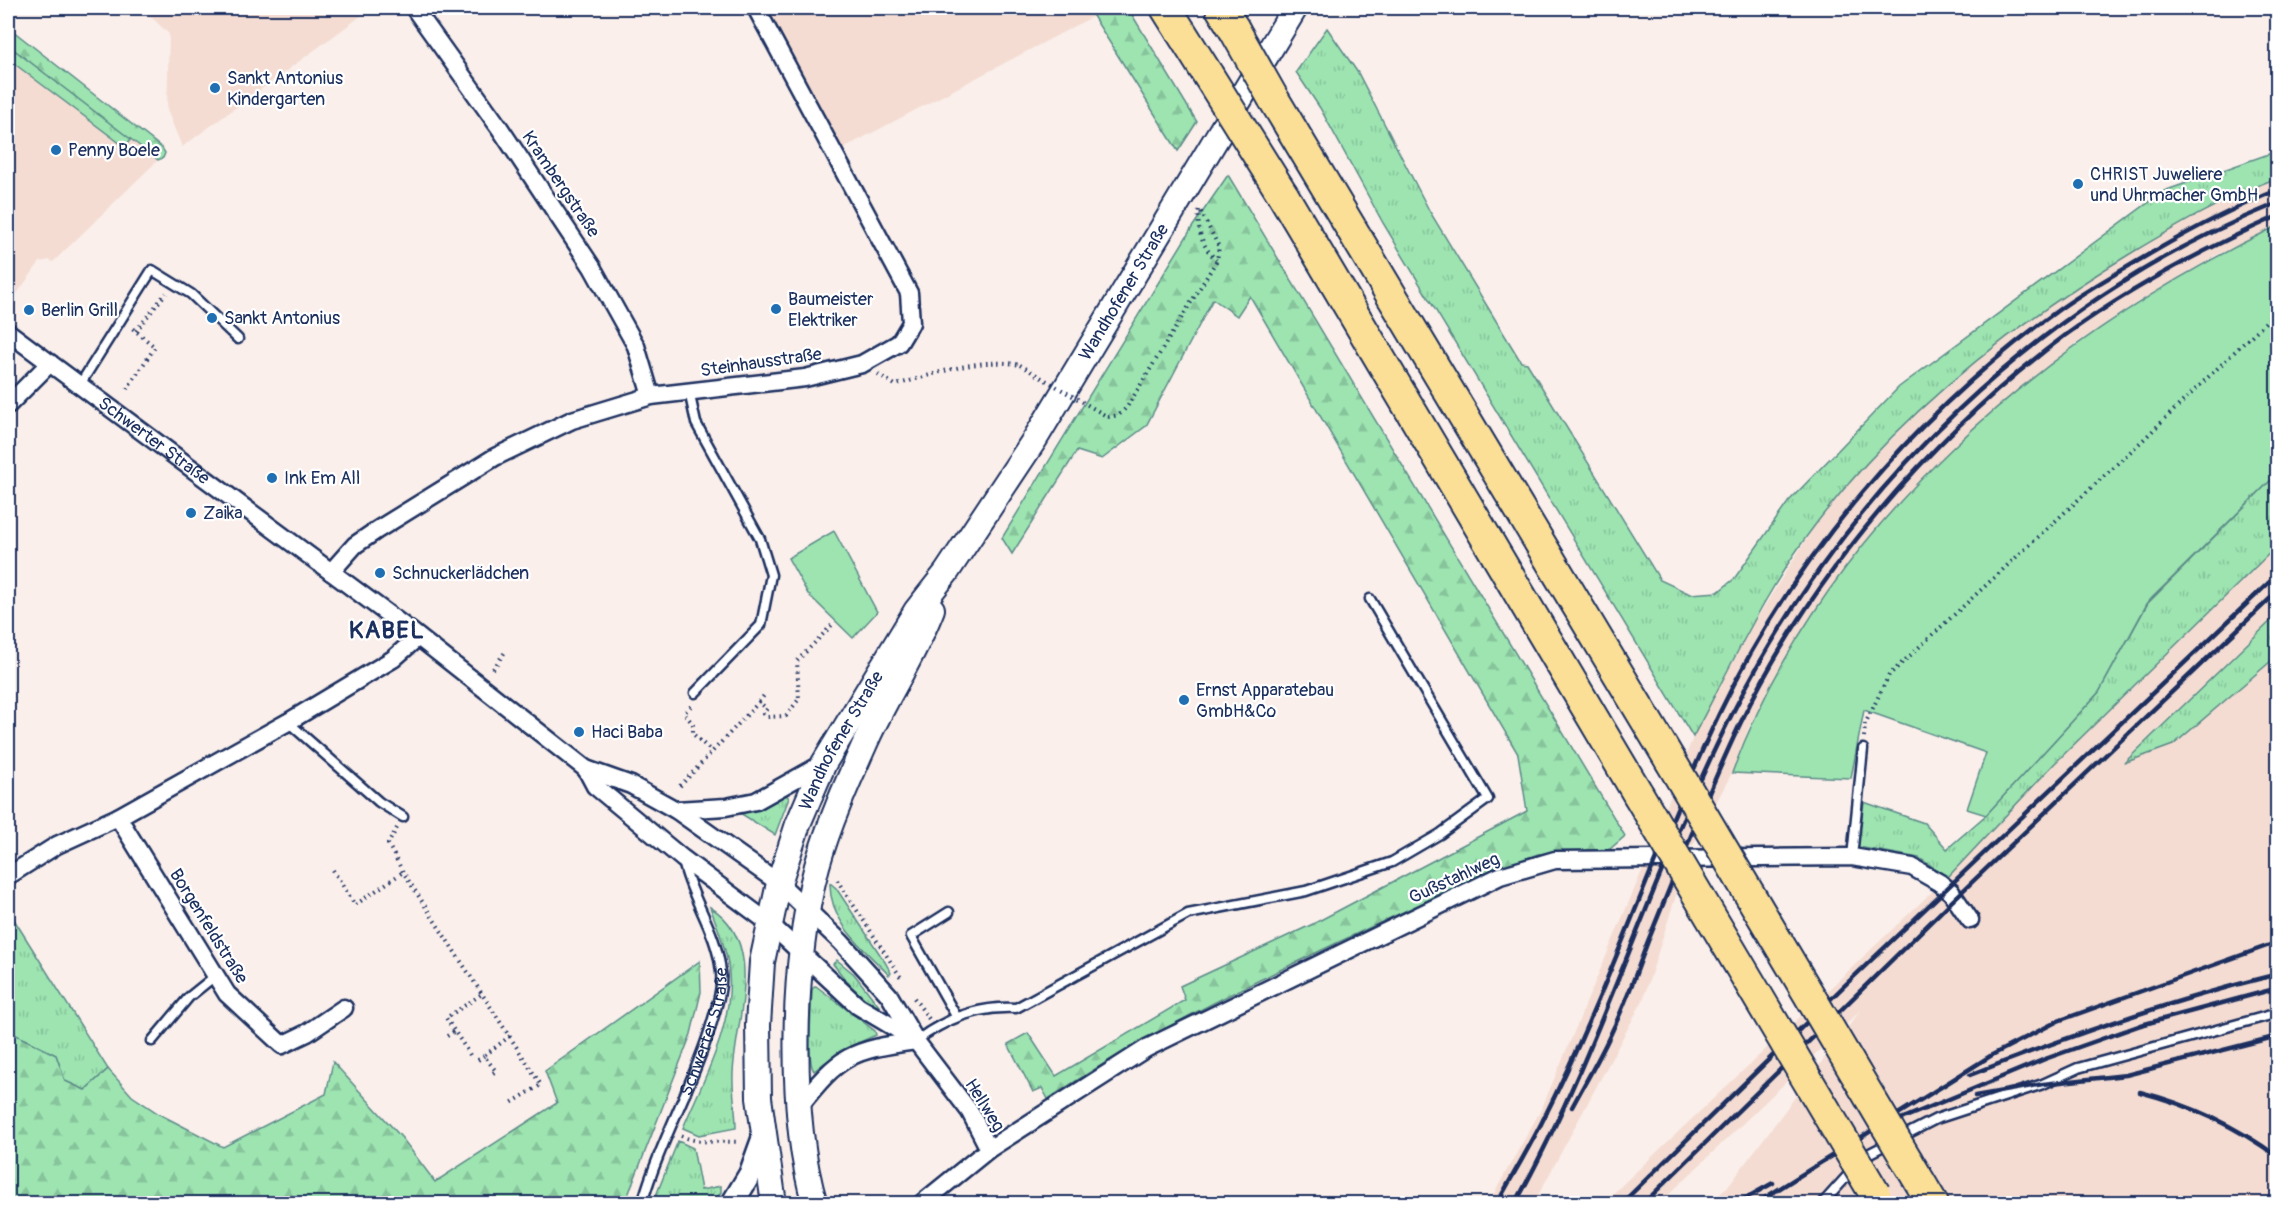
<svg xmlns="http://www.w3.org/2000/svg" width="2285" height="1211" viewBox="0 0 2285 1211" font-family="Pangolin,sans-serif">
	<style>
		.built { fill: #f4dcd2 }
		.grass { fill: url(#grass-tufts); stroke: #5c8a88; stroke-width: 1.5 }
		.forest { fill: url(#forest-firs); stroke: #5c8a88; stroke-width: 1.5 }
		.green { fill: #9de4b1; stroke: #5c8a88; stroke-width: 1.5 }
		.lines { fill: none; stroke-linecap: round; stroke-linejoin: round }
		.service-casing { stroke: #1b2f5e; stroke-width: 13 }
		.minor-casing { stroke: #1b2f5e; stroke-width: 21 }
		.tertiary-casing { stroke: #1b2f5e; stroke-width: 26 }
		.secondary-casing { stroke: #1b2f5e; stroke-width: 28 }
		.motorway-casing { stroke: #1b2f5e; stroke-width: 34 }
		.path { stroke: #1b2f5e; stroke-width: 4; stroke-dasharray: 1.5 4.5; stroke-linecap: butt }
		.service { stroke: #fff; stroke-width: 8 }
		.minor { stroke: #fff; stroke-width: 16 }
		.tertiary { stroke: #fff; stroke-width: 21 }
		.secondary { stroke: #fff; stroke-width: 24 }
		.motorway { stroke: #fbdf96; stroke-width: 30 }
		.rail { stroke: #1b2f5e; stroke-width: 4.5 }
		.motorway-bridge-casing { stroke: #1b2f5e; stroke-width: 34; stroke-linecap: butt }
		.path-bridge { stroke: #1b2f5e; stroke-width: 4; stroke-dasharray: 1.5 4.5; stroke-linecap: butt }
		.motorway-bridge { stroke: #fbdf96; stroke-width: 30 }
		.poi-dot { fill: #1f6fb2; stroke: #fff; stroke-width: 2 }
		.labels { text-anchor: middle; stroke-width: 4.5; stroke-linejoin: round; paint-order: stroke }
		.poi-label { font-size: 18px; fill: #1b2f5e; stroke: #fff; text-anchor: start }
		.street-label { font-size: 18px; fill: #1b2f5e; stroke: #fff }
		.district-label { font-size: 24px; font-weight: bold; letter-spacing: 1.5px; fill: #1b2f5e; stroke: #fff }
	</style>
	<defs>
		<pattern id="grass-tufts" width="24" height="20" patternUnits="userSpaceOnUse" patternTransform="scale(1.5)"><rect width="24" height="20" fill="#9de4b1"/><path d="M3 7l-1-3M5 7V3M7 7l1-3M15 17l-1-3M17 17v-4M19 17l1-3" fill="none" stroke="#87c49b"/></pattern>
		<pattern id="forest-firs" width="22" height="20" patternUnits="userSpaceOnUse" patternTransform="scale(1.5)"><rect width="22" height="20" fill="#9de4b1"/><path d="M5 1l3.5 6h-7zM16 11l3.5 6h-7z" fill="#87c49b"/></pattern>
	</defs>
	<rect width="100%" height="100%" fill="#faefeb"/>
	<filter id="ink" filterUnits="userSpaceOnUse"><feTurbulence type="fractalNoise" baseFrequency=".0167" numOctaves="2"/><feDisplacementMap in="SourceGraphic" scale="12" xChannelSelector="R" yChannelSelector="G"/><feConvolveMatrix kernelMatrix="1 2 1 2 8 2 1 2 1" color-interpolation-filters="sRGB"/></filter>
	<g filter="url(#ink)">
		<path class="built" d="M145,8H372L182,147L167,110L169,34L149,15Z
			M756,8H1088L1094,16L834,153Z
			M8,45L158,160L53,262L50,260L40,262L10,303L8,301Z
			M2277,178V226L2217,255L2136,303L2074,345L1959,442L1903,499L1818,606L1788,656L1749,727L1732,773L1693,845L1652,844L1693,737L1750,629L1817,522L1866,464L1926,405L1989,351L2052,302L2198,213Z
			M2277,546V615L2125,762L2173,745L2277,656V1203H1711L1728,1186L1861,1010L1660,1203L1602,1204L1934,890L1953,910L1966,898L1948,877L2054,764Z
			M1644,866L1685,867L1643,1000L1534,1203L1488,1204L1542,1108Z"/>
		<path class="grass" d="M1327,28L1358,73L1430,212L1521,362L1527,363L1660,580L1690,594L1718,592L1734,579L1789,501L1899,387L2164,191L2277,151V178C2226,197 2180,224 2133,252C2015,323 1902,412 1818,521C1767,587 1732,664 1693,737L1383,223L1320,108L1296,72Z
			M8,45L131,139L125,147L8,59Z
			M2277,474V546L2054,764L1948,877L1919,858L1858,847L1864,802L1924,823L1947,849L1986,815L2099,692L2148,603Z
			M2277,615V656L2173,745L2124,763Z
			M785,794L789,798L775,835L740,813L764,807Z
			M830,883L836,888L885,962L891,973L889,975C864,949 829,922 830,883Z
			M710,907C768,943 735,1021 733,1073C732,1092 736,1110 736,1128L699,1135L683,1128C704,1078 737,1021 728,964C725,944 717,926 710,907Z
			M8,910L108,1069L85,1090L65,1081L56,1055L8,1031Z
			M837,960L854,974L879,1006H874L852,988L833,964Z
			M816,986L875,1031L876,1035L840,1051L814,1071C806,1062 812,1004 812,989Z
			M678,1141L693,1148L701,1190L721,1186V1193L711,1203H653Z"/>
		<path class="forest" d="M1088,8H1128L1197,122L1178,151Z
			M8,27L162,148L165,153L163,158L158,160L8,45Z
			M1228,175L1625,836L1610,849L1538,854L1486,873C1338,944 1184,1008 1048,1099L1042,1088L1033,1092L1008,1044L1028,1033L1056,1076L1185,1000L1180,986L1313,924L1527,811L1518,754L1250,296L1237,316L1213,299L1146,426L1102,459L1077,451L1012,554L1002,538L1193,226Z
			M700,961L701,992L691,1034L625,1203L15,1204L8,1193V1031L56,1055L65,1081L85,1090L108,1069L132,1096L159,1114L223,1147L326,1094L333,1062L402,1138L435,1182L557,1103L545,1071Z"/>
		<path class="green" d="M2277,226V474L2148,602L2099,692L1986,815L1967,809L1986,753L1864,710L1851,778L1732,773C1824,525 2045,338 2277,226Z
			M834,531L877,612L853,638L808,594L788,558Z"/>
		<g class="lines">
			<g class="service-casing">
				<g id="service">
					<path d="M79,386L152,270L191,294L238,339"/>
					<path d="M689,391L696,423L760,539L771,575L761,625L695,693"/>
					<path d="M288,722L379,802L403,817"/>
					<path d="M1852,857L1863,749"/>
					<path d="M949,912L911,936L956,1016"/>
					<path d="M152,1041L189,997L215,976"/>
					<path d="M916,1041C946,1018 978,1006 1016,1008L1188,914L1306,891L1392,862L1440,834L1488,799L1370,599"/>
					<path id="s1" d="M642,1204C659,1144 691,1089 710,1029C715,1011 723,991 721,972C717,931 691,899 683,861"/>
					<path d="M1822,1204L1866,1155L1936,1119L2043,1084L2078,1068L2278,1013"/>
				</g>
			</g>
			<g class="minor-casing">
				<g id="minor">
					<path d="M414,8L499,127L592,267L636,346L651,396"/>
					<path id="s2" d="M8,332L412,632L586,769L631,785L676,810L779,883L841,942L889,995L916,1041L970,1112L989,1149"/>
					<path d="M8,405L50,363"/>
					<path d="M331,572L355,545L377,530L495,457L572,420L651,396L805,378L862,364L899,343L911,323L909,293L756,8"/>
					<path d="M586,769L595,786L682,858L769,923L858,1006L915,1040"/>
					<path d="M676,810L726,807L756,801L824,763"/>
					<path d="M118,817L227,994L282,1045L307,1033L344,1008"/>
					<path d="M8,876L57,845L118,817L288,722L393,659L418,637"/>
					<path d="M799,1107C839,1055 852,1050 916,1041"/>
					<path d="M921,1204L989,1149L1147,1048L1500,876L1555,860L1852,857L1912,867L1940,883L1951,892L1970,920"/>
				</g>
			</g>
			<g class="tertiary-casing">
				<path id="tertiary" d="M732,1204L750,1174L763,1138"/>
			</g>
			<g class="secondary-casing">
				<g id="secondary">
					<path id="s3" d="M774,1204L759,1098L758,1025L762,962L779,883L798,824L824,763L916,611L946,573L1035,439L1295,8"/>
					<path d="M815,1204C788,1114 792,956 817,866C829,823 849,779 867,739C887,695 915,654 932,609"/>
				</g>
			</g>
			<g class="motorway-casing">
				<path id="motorway" d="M1166,8L1208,75
					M1221,8L1234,29
					M1273,98L1670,760
					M1283,195L1638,794
					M1908,1162L1933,1204"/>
			</g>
			<path class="path" d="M1199,210C1197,231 1201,244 1216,260
				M136,331L166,293
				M878,374L895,385C934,375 979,356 1020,365
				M127,389L155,347L132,328
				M1108,417L1119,415L1127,407L1217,260L1219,247L1199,208
				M493,669L505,652
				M759,702L765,694
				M691,706L684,713L693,724V734L711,751
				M1864,737L1865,724L1889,675L2144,439L2278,310
				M680,786L759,702L767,709L763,714L767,717L786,716L799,699L797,661L833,624
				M397,828L388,844L403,872L541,1085L511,1103
				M333,870L355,905L403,872
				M837,880L902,979
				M914,998L929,1019
				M447,1036L455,1031
				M470,1055L446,1018L482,994
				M478,1060L484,1056
				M493,1073L496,1071L484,1056L510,1036
				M681,1136C700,1144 718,1141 739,1142"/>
			<use href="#service" class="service"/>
			<use href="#minor" class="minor"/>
			<use href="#tertiary" class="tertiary"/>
			<use href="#secondary" class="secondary"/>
			<use href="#motorway" class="motorway"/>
			<path class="rail" d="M1970,1075C2071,1035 2172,1000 2278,974
				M2140,1092C2191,1105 2236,1126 2278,1157
				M1975,1096L2043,1084L2126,1075L2278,1036
				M1572,1107C1586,1081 1601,1056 1613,1029C1627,1001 1637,970 1648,941C1678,868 1706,795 1740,724C1813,573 1932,434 2067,334C2132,287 2204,249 2278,216
				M1901,1119L2045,1059L2141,1025L2278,988
				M1497,1204C1512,1176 1528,1150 1542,1122C1609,990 1655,848 1719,714C1795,555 1914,415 2057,311C2087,289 2121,271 2153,252C2193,229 2234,207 2278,190
				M1515,1204C1602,1047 1651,874 1732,714C1847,487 2040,299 2278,203
				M1621,1204L1843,987L2278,574
				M1643,1204L1948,905L2278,591
				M1735,1204L1773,1183
				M1755,1204L1992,1055L2058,1021L2278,942"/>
			<g class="motorway-bridge-casing">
				<path id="motorway-bridge" d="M1234,29L1273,98
					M1208,75L1283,195
					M1670,760L1908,1162
					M1638,794L1875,1194"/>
			</g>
			<path class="path-bridge" d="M1020,365L1108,417"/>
			<use href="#motorway-bridge" class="motorway-bridge"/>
		</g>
	</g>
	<g class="poi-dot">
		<circle cx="215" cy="88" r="6"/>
		<circle cx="56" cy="150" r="6"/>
		<circle cx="2078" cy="184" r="6"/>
		<circle cx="776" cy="309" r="6"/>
		<circle cx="29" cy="310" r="6"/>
		<circle cx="212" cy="318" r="6"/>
		<circle cx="272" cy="478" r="6"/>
		<circle cx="191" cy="513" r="6"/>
		<circle cx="380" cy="573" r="6"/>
		<circle cx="1184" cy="700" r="6"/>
		<circle cx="579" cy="732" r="6"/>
	</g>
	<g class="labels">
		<g class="poi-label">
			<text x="227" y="84">Sankt Antonius<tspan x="227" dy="21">Kindergarten</tspan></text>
			<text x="68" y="156">Penny Boele</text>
			<text x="2090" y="180">CHRIST Juweliere<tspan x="2090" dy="21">und Uhrmacher GmbH</tspan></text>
			<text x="788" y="305">Baumeister<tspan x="788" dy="21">Elektriker</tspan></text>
			<text x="41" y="316">Berlin Grill</text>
			<text x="224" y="324">Sankt Antonius</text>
			<text x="284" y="484">Ink Em All</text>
			<text x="203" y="519">Zaika</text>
			<text x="392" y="579">Schnuckerlädchen</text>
			<text x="1196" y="696">Ernst Apparatebau<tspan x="1196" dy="21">GmbH&amp;Co</tspan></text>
			<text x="591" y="738">Haci Baba</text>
		</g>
		<g class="street-label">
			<text transform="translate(561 184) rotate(56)" y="6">Krambergstraße</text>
			<text dy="6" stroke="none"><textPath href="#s3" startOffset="1011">Wandhofener Straße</textPath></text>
			<text transform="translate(761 362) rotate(-8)" y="6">Steinhausstraße</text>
			<text dy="6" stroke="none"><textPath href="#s2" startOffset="182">Schwerter Straße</textPath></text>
			<text dy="6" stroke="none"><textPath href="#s3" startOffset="480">Wandhofener Straße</textPath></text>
			<text transform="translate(1454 878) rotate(-25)" y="6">Gußstahlweg</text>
			<text transform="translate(209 926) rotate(58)" y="6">Borgenfeldstraße</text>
			<text dy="6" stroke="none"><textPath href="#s1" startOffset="184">Schwerter Straße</textPath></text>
			<text transform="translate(985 1105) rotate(58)" y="6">Hellweg</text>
		</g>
		<g class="district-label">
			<text x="387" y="638">KABEL</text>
		</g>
	</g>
	<rect width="2285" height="1211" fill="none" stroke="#fff" stroke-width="30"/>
	<rect x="15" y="15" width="2255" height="1181" fill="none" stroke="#1b2f5e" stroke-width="2" filter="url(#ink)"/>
</svg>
